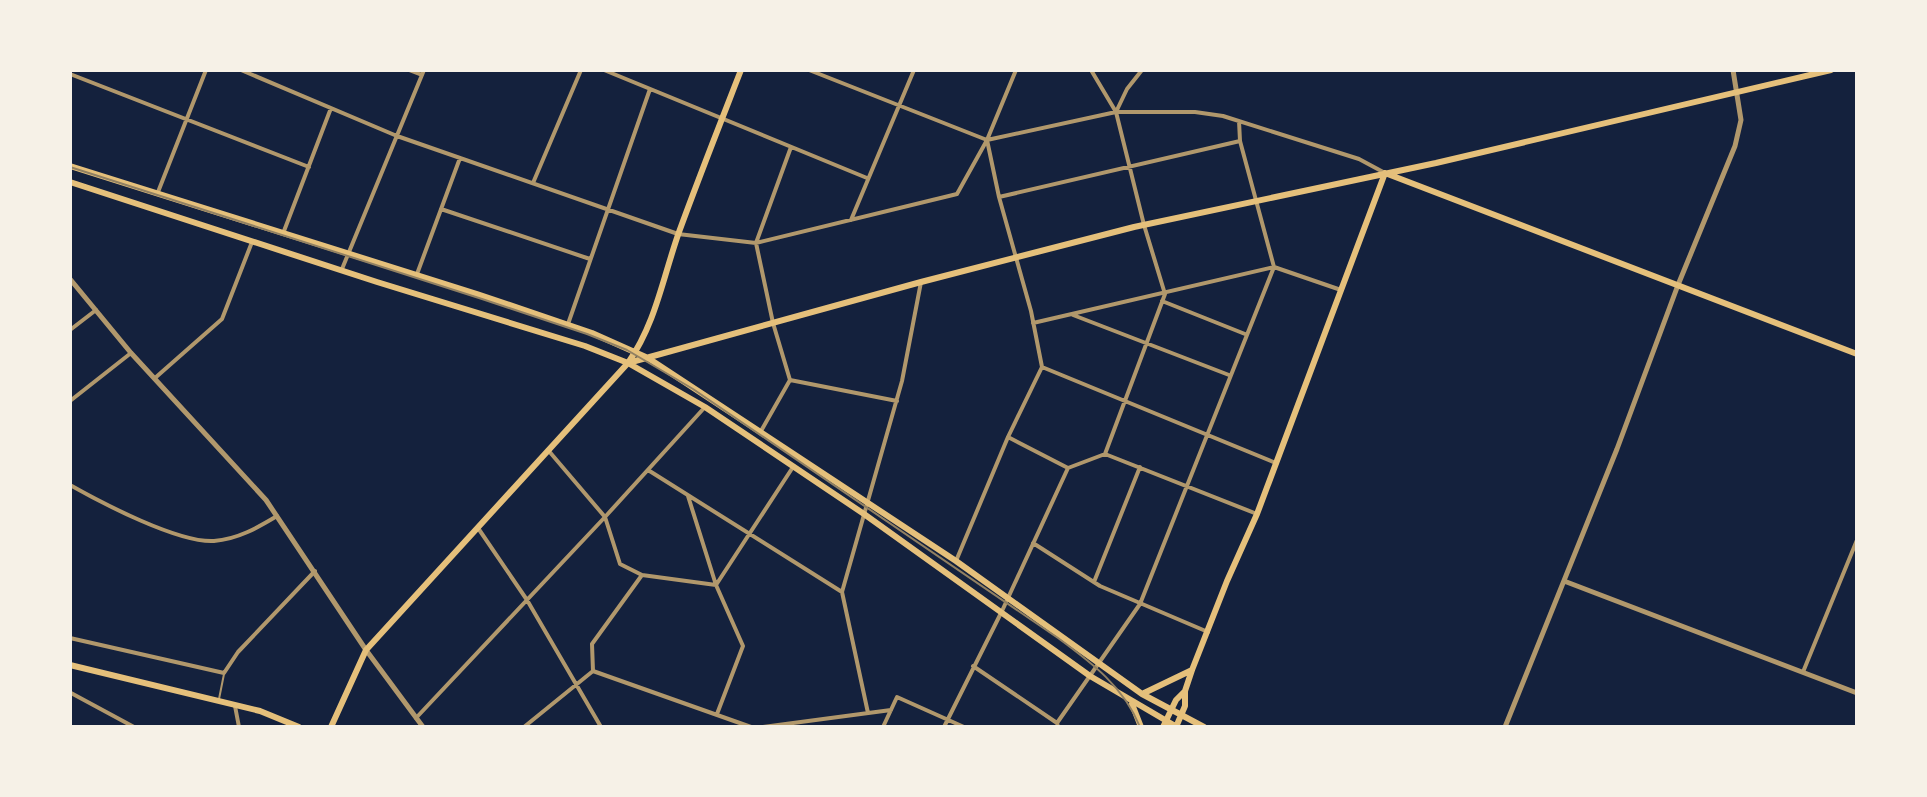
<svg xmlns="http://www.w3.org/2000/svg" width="1927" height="797" viewBox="0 0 1927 797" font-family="'Sofia Sans Condensed',sans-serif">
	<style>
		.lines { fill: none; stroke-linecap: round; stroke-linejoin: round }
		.service { stroke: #b1986c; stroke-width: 2 }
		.minor { stroke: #b1986c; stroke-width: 4 }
		.tertiary { stroke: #b1986c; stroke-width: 5 }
		.secondary { stroke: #e5c07b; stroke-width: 6 }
		.rail { stroke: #918062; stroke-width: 2 }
	</style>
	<rect width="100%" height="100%" fill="#14213d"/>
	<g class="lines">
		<path class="service" d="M219,699L224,674"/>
		<path class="minor" d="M241,70L397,136L678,234L756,243L957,194L987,140L1016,70
			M409,70L422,75
			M604,70L867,178
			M809,70L987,140
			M1091,70L1116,112
			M70,74L309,167
			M987,140L1116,112H1195L1223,116L1359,159L1385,173
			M533,183L581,70
			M158,192L206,70
			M999,197L1240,141
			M441,209L590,259
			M851,220L914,70
			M284,231L331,108
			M342,269L424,70
			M417,274L460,158
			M1162,301L1245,334
			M1073,315L1229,375
			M1033,323L1274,267L1341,290
			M568,324L650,89
			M70,330L96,310
			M1042,367L1276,463
			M155,378L222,319L252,242
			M790,380L773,323L756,243L791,147
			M790,380L897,401
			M70,401L131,353
			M761,431L790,380
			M1008,437L1068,468
			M548,450L605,517L620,564L642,575L716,585
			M1105,454L1257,514
			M648,470L842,592
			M70,485C102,503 178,543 214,541C238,539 257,528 277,516
			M688,496L716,585L743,646L717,714
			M478,528L527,600L601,727
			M1033,543L1100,586L1208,632
			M956,561L1008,437L1042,367L1031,311L999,197L987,140
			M1094,582L1140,467
			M716,585L793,467
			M70,638L224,673L238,652L315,571
			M973,666L1057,723L1058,727
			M593,671L751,727
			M593,671L592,644L642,575
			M1803,672L1857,540
			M71,693L134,727
			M235,706L239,727
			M868,713L842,592L902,381L921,282
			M416,718L605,517L705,407
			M1057,723L1140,604L1274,267L1240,141L1239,121
			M524,727L593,671
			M763,727L891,710
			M883,727L897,697L964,727
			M944,727L1002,611L1068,468L1105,454L1165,294L1144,225L1116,112L1127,89L1142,70"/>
		<path class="tertiary" d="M70,279L131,353L266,500L366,650L423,727
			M1564,581L1857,693
			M1505,727L1617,449L1678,285L1735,146L1741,120L1733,70"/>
		<path class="secondary" d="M70,166L477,294L592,333L648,358L956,561L1142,694L1204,727
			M1385,173L1857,354
			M70,182L377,282L585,346L628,363L705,407L864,514L1090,676L1177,727
			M628,363L921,282L1134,227L1436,163L1831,70
			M70,665L260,711L299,727
			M1142,694L1192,670
			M1132,704L1141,727
			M331,727L366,650L628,363C656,323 663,277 679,232C699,177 720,124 741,70
			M1163,727L1176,700L1185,691
			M1176,727L1185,706V691L1192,670L1227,581L1257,514L1385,173"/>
		<path class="rail" d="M70,167L482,299L587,334L627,350L693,389L1058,638C1092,663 1124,687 1140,727
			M70,726L72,727"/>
	</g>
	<rect width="1927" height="797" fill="none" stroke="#f6f1e7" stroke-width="144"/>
</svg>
